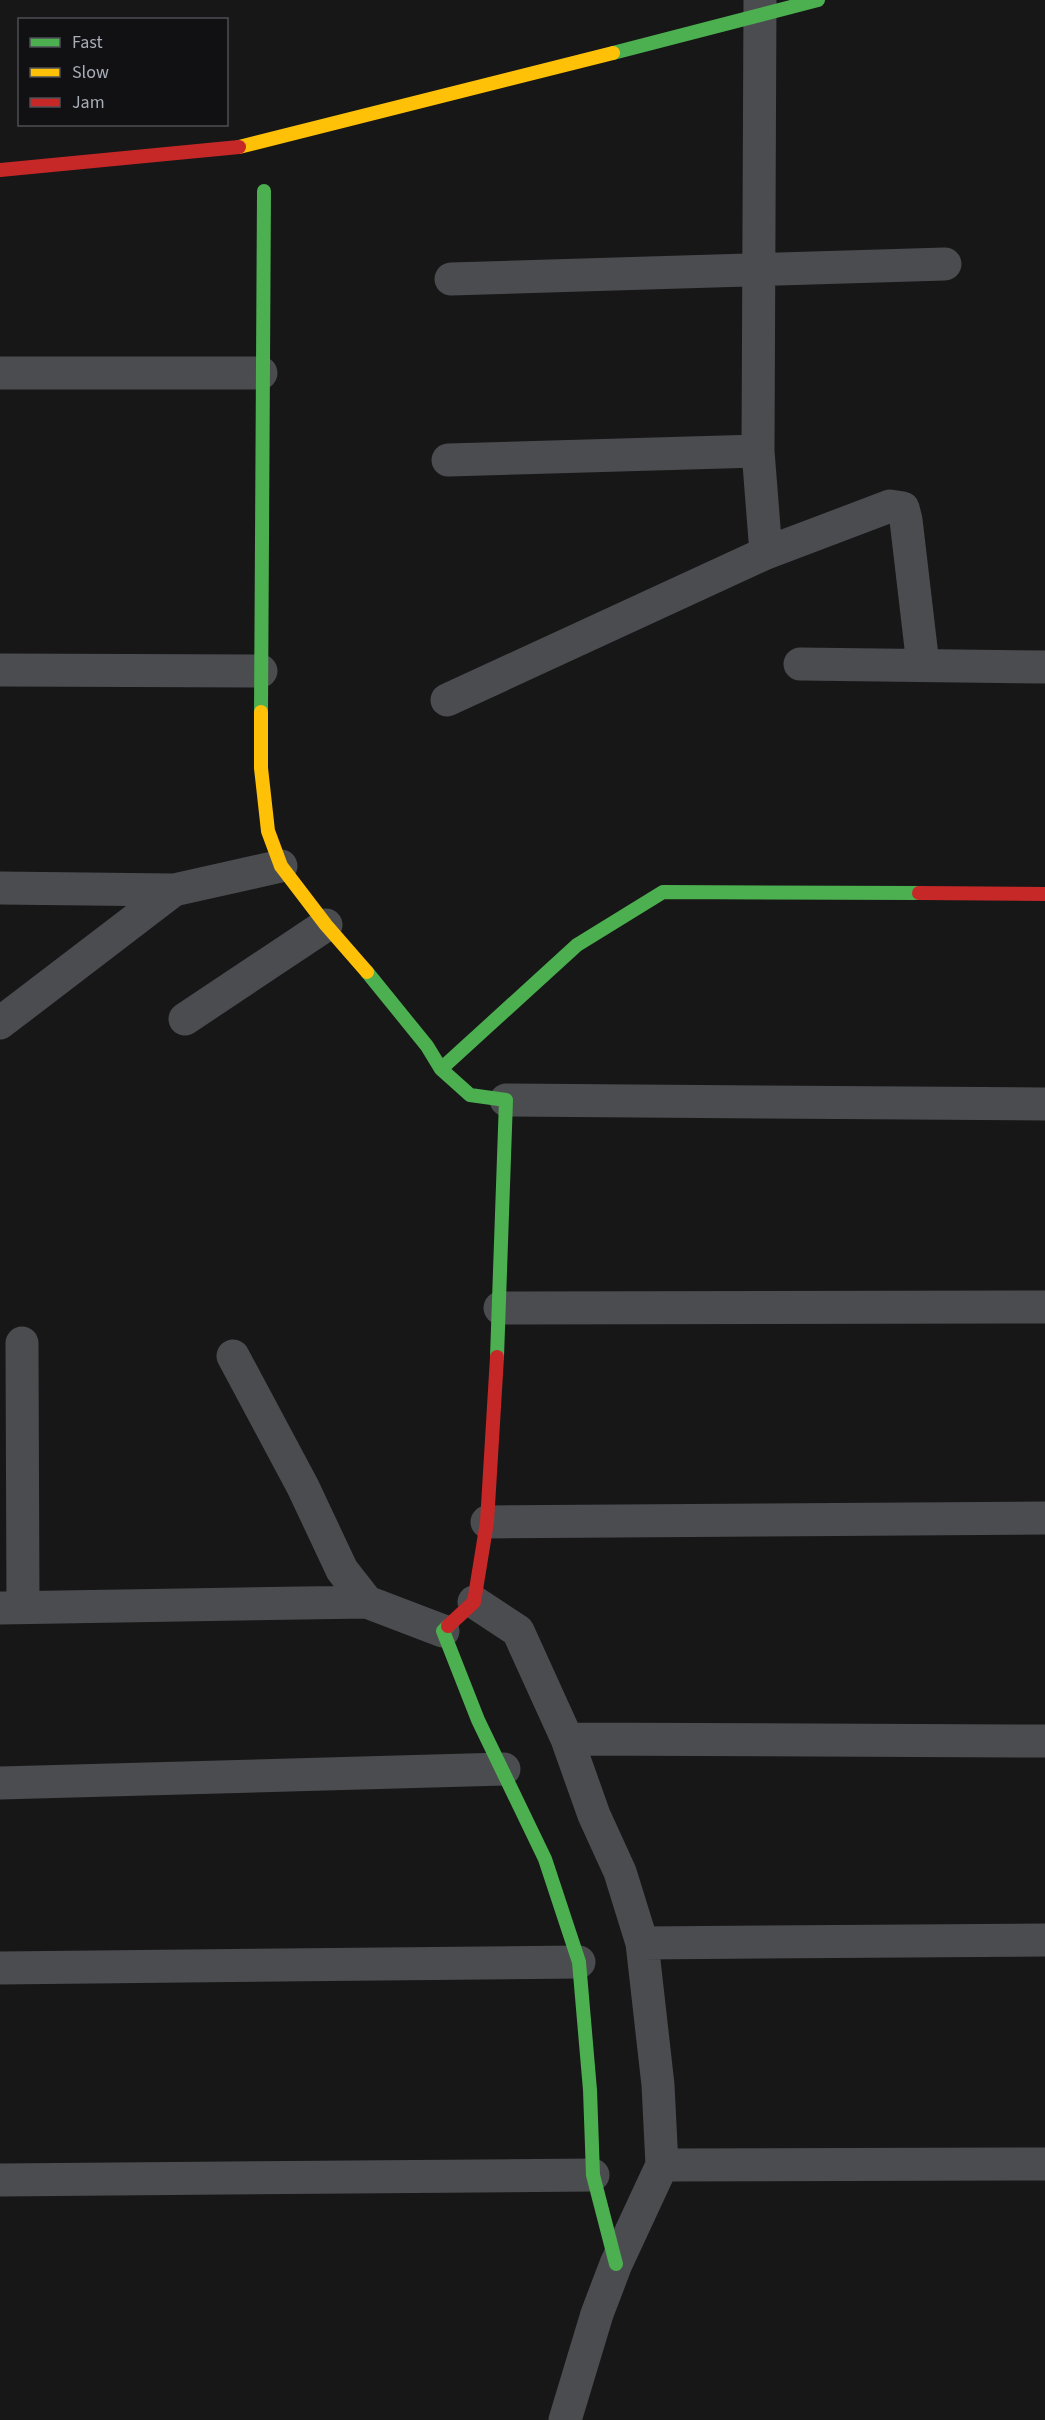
<svg xmlns="http://www.w3.org/2000/svg" width="1045" height="2420" viewBox="0 0 1045 2420" font-family="'Source Sans 3',sans-serif">
	<style>
		.lines { fill: none; stroke-linecap: round; stroke-linejoin: round }
		.street { stroke: #4b4c50; stroke-width: 33 }
		.fast { stroke: #4caf50; stroke-width: 14 }
		.slow { stroke: #ffc107; stroke-width: 14 }
		.jam { stroke: #c62828; stroke-width: 14 }
	</style>
	<rect width="100%" height="100%" fill="#171717"/>
	<g class="lines">
		<path class="street" d="M760,0L758,451L766,553
			M451,279L945,264
			M0,373H261
			M448,460L758,451
			M800,664L1045,667
			M0,670L261,671
			M447,700L766,553L890,506L903,508L906,520L923,665
			M0,888L174,890L281,866
			M185,1019L326,925
			M0,1023L174,890
			M506,1100L1045,1104
			M500,1308L1045,1307
			M22,1343L23,1607
			M233,1356L303,1487L342,1570L367,1602L443,1631
			M487,1522L1045,1518
			M474,1602L518,1631L567,1739L594,1815L620,1872L642,1943L658,2085L662,2165L616,2264L597,2314L565,2420
			M0,1608L367,1602
			M567,1739L1045,1741
			M0,1783L504,1769
			M642,1943L1045,1940
			M0,1968L579,1962
			M662,2165L1045,2164
			M0,2180L593,2175"/>
		<path class="fast" d="M613,53L818,0
			M261,712L264,191
			M367,972L427,1046L441,1069L470,1095L506,1100L497,1357
			M441,1069L577,945L663,892L919,893
			M448,1626L443,1631L478,1720L545,1859L579,1962L590,2090L593,2175L616,2264"/>
		<path class="slow" d="M239,147L613,53
			M261,712V768L268,831L281,866L326,925L367,972"/>
		<path class="jam" d="M0,170L239,147
			M919,893L1045,894
			M448,1626L474,1602L487,1522L497,1357"/>
	</g>
	<rect x="18" y="18" width="210" height="108" fill="#111113" stroke="#4d4f55" stroke-width="1.5"/>
	<rect x="30" y="38" width="30" height="9" fill="#4caf50" stroke="#4d4f55" stroke-width="1.5"/>
	<text x="72" y="48" font-size="18" fill="#a8adb8">Fast</text>
	<rect x="30" y="68" width="30" height="9" fill="#ffc107" stroke="#4d4f55" stroke-width="1.5"/>
	<text x="72" y="78" font-size="18" fill="#a8adb8">Slow</text>
	<rect x="30" y="98" width="30" height="9" fill="#c62828" stroke="#4d4f55" stroke-width="1.5"/>
	<text x="72" y="108" font-size="18" fill="#a8adb8">Jam</text>
</svg>
